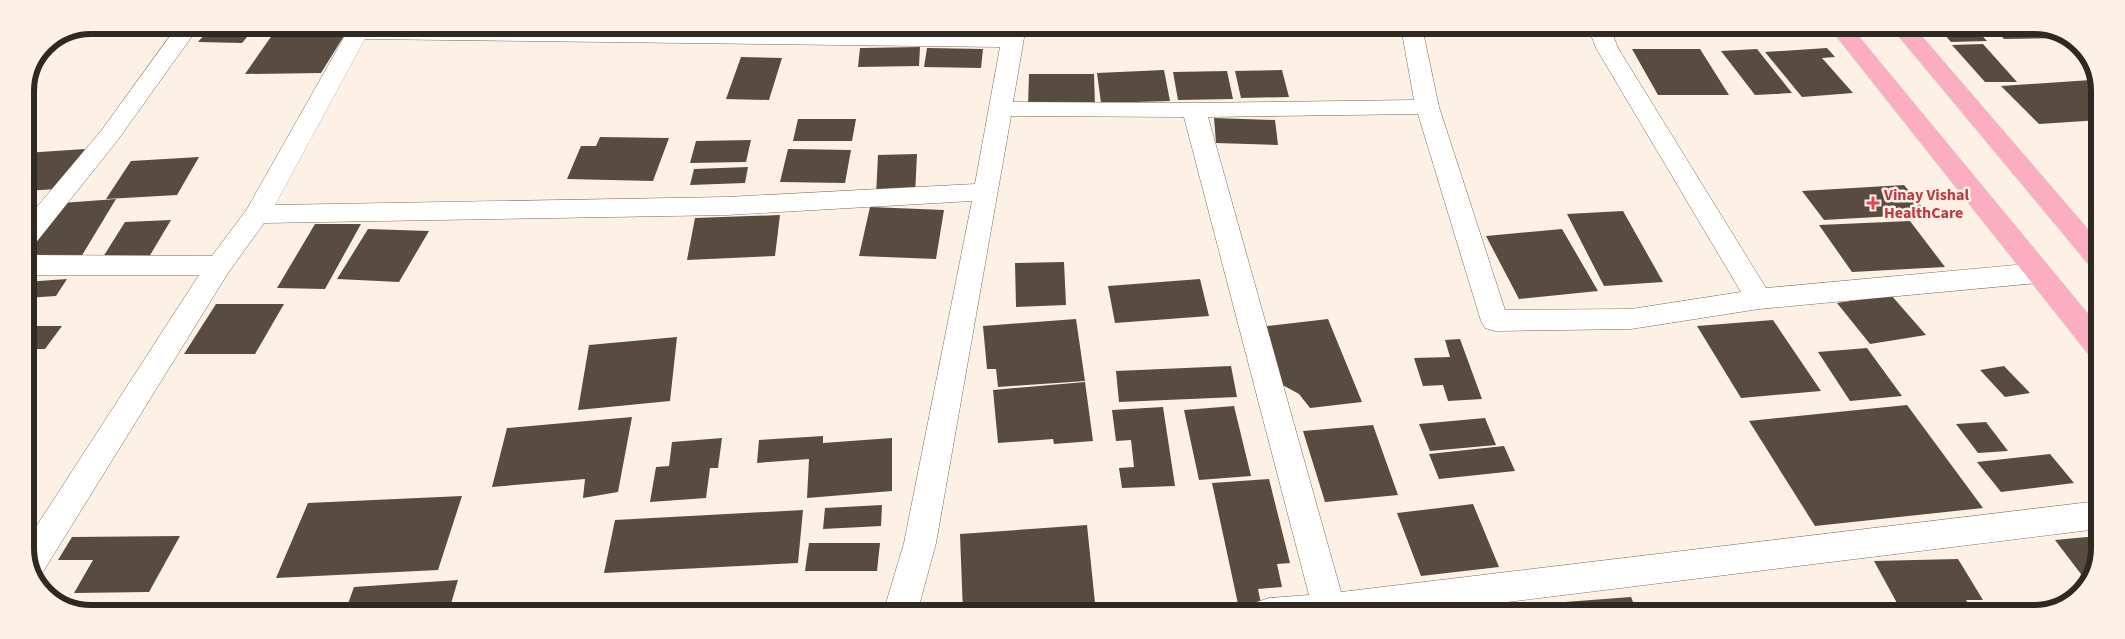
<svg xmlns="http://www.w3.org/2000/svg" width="2125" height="639" viewBox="0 0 2125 639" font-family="'Source Sans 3',sans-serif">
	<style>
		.building { fill: #584b3f }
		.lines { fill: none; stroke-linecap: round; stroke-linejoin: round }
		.minor-casing { stroke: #796b5f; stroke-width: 1 }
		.major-casing { stroke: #d5d4d3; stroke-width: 1 }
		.minor { fill: #fff; fill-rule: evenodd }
		.major { fill: #fbadc1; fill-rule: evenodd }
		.health-dot { fill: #e0444e; stroke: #fdf0e5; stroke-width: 2 }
		.labels { text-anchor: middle; stroke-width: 5; stroke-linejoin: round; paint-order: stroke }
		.health-label { font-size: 16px; font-weight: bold; fill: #be3a42; stroke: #fdf0e5; text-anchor: start }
		.rim { fill: none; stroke: #2f2924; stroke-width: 6 }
	</style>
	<rect width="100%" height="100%" fill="#fdf0e5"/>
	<path class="building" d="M213,25H257L242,43L198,42Z
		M1938,27H1974L1987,41L1951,42Z
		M1993,27H2051L2067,38L2004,39Z
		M275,31H347L321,73L245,74Z
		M1983,44L2017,82H1985L1952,45Z
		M920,47L919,66L858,67L860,48Z
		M927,48L983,49L981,68L924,67Z
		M1827,48L1835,57L1822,58L1853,93L1802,97L1765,52Z
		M1632,49H1700L1729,95H1658Z
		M1757,49L1792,93L1755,95L1721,51Z
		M741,57L782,58L769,100L726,99Z
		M1164,70L1170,101L1101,103L1097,73Z
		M1282,70L1289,97L1241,98L1235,71Z
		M1227,71L1233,99L1178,100L1173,72Z
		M1029,74H1094L1095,106H1028Z
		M2091,80L2100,87V120L2039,124L2001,86Z
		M1214,118L1275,120L1278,145L1216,143Z
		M798,119H856L852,141H793Z
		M600,137L669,138L653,181L567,179L581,146H596Z
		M751,140L746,162L690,163L696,141Z
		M85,149L57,189L25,191V153Z
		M788,149L851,150L845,183L780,182Z
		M917,154L915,195L876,196L878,155Z
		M199,157L177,195L106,199L131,161Z
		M748,167L745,183L690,185L694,169Z
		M1904,185L1928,214L1824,220L1802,191Z
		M116,199L81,257L25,258L62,203Z
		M870,207L944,210L936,259L859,256Z
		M1623,211L1663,282L1604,286L1567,214Z
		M780,215L775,256L687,260L695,218Z
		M171,220L146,262L98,265L125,222Z
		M1910,221L1945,267L1852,272L1819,225Z
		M315,224H361L325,289L277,288Z
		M368,229L429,231L399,282L337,279Z
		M1562,229L1598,291L1519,299L1486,236Z
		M1064,262L1066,305L1016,307L1015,263Z
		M67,279L56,296L25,298V282Z
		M1200,279L1209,316L1115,323L1108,286Z
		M1891,295L1926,335L1870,344L1837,303Z
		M216,304H284L255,354H184Z
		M1076,319L1085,381L998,387L996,369H987L983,326Z
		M1328,319L1362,402L1310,408L1299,394L1279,383L1259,327Z
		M1773,320L1821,391L1741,398L1697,326Z
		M25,326H62L45,349H25Z
		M677,337L670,401L578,410L589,345Z
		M1460,339L1482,399L1448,401L1443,385L1423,386L1414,358L1450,357L1445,340Z
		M1867,348L1902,396L1850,401L1818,352Z
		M1231,366L1237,397L1119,402L1116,371Z
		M2004,366L2030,393L2005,397L1980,370Z
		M1085,382L1093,441L1054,444L1053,439L998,443L993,390Z
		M1907,405L1983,508L1815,526L1749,421Z
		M1234,406L1251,476L1199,480L1184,410Z
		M1163,407L1175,486L1122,488L1119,468L1134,467L1131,440L1116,441L1112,410Z
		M632,417L618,492L583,498L585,479L492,487L507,428Z
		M1485,418L1496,445L1430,451L1419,424Z
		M1986,422L2008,451L1978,453L1956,424Z
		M1373,425L1398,495L1325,502L1303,431Z
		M823,436V443L892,438V491L807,498L809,459L757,463L759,440Z
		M722,438L718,468H710L706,498L650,502L656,467L669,466L672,442Z
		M1504,446L1515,471L1439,479L1429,454Z
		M2050,454L2074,483L2001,492L1977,462Z
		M1269,479L1290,563L1277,564L1282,587L1258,589L1261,603L1238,604L1212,483Z
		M462,496L438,570L276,578L308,503Z
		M1473,504L1499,567L1421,576L1397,513Z
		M882,505L881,526L823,529L825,508Z
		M803,510L798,563L604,573L615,520Z
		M1087,525L1096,613H963L960,534Z
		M180,536L149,592L74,593L93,560H58L72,537Z
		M2098,536V565L2087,582L2055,540Z
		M809,543H880L877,571H805Z
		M1958,559L1983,600H1966L1972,610H1959L1961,614H1903L1874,561Z
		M458,580L450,607L414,610L413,612H345L354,587Z
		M1631,597L1638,614L1570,613L1565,602Z"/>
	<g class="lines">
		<g class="minor-casing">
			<path id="minor" d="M178,25H200L117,141L34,245L25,248V221L101,131Z
				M358,26L1003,34L1004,26H1026L1013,102L1194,103L1414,100L1401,27H1422L1439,107L1505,310L1631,309L1741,292L1596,48L1588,27H1610L1618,48L1766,288L2038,263L2047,266L2051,273L2047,280L2038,283L1759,309L1631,329L1495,331L1485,328L1481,321L1418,114L1208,117L1341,592L2098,501V529L1418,613H1252L1257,602L1269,598L1309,595L1184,117L1011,116L936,543L917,613H883L904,543L972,201L727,215L264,223L228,273L41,575L35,578L25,553V544L199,275H25V255L212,256L247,209L347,32L350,27ZM365,39L1000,47L975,184L727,197L275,205Z"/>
		</g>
		<g class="major-casing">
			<path id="major" d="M1829,27H1851L2099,327V358L2089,355Z
				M1891,27H1914L2099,242V268L2090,266Z"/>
		</g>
		<use href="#minor" class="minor"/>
		<use href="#major" class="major"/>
	</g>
	<path class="health-dot" d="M1870.5 195.5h5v5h5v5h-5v5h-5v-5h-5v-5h5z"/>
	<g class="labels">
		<g class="health-label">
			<text x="1884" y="200">Vinay Vishal<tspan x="1884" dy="18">HealthCare</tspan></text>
		</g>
	</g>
	<path d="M0 0H2125V639H0ZM91 34H2034A57 57 0 0 1 2091 91V548A57 57 0 0 1 2034 605H91A57 57 0 0 1 34 548V91A57 57 0 0 1 91 34Z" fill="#fdf0e5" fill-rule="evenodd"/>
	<path class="rim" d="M91 34H2034A57 57 0 0 1 2091 91V548A57 57 0 0 1 2034 605H91A57 57 0 0 1 34 548V91A57 57 0 0 1 91 34Z"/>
</svg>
